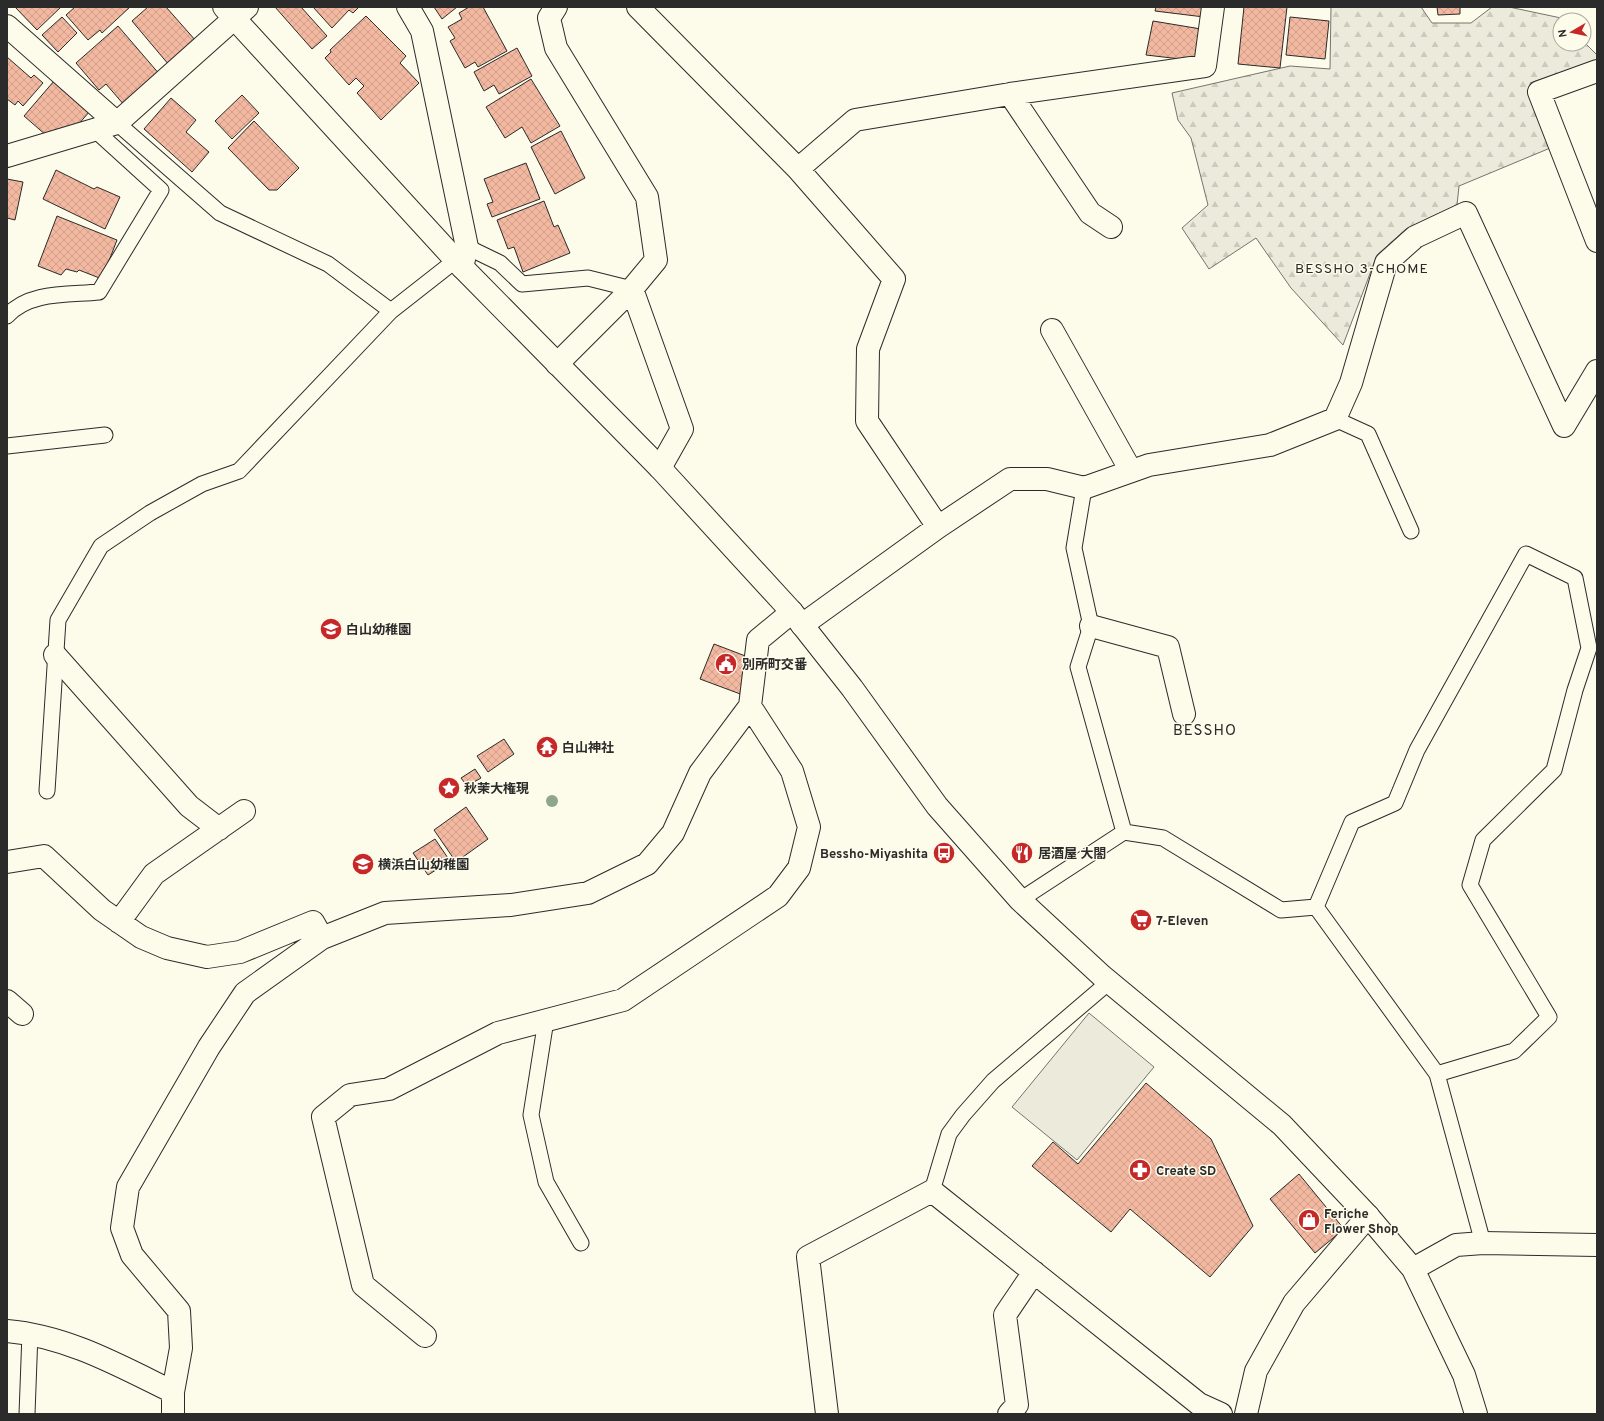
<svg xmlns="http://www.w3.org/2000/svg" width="1604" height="1421" viewBox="0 0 1604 1421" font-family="Overpass,'Noto Sans JP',sans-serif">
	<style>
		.forest { fill: url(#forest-firs); stroke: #74746e }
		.parking { fill: #eceadb; stroke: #74746e }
		.building { fill: url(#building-cross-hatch); stroke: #2b2b2b }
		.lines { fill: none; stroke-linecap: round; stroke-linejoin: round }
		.service-casing { stroke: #2b2b2b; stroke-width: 17 }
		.minor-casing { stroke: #2b2b2b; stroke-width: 24 }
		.tertiary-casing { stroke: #2b2b2b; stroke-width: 24 }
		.service { stroke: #fdfbea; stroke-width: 15 }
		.minor { stroke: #fdfbea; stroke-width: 22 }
		.tertiary { stroke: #fdfbea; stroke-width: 22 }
		.tree { fill: #8ea78a }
		.labels { text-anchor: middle; stroke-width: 3; stroke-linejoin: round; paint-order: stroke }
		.poi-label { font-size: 13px; font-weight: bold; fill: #2b2b2b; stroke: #fdfbea; text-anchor: start }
		.neighbourhood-label { font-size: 14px; letter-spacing: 1px; fill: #2b2b2b; stroke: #fdfbea }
		.quarter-label { font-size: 15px; letter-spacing: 1px; fill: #2b2b2b; stroke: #fdfbea }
	</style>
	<defs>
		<pattern id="forest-firs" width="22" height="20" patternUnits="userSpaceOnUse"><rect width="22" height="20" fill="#ecebdb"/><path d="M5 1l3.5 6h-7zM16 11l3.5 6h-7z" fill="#cbcabc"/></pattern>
		<pattern id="building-cross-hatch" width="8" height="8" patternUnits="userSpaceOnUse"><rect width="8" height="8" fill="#f2b8a0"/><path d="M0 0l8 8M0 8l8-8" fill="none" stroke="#d09e8a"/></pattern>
	</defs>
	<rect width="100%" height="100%" fill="#fdfbea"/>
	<path class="forest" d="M1331,7H1421L1432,23H1471L1492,7H1509L1561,18L1562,20H1560V44H1584V42L1597,55V60L1530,83L1555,146L1459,186L1457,205L1406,229L1377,255L1343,345L1291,288L1256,238L1209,269L1182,228L1208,205L1191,138L1178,120L1172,93L1290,66L1330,69Z"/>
	<path class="parking" d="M1089,1013L1154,1067L1077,1160L1012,1107Z"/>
	<path class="building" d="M15,7H61L37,30Z
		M75,7H130L102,33L100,30L88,40L66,15Z
		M148,7H166L196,41L169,65L132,21Z
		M275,7H301L327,36L312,49Z
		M313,7H359L353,13L349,10L332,28Z
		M434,7H457L442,19Z
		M469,7H483L507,51L478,67L475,62L465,68L450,41L455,38L448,27L462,19L459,13Z
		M1156,7H1205L1204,17L1155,11Z
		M1244,7H1287L1280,68L1238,64Z
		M1437,7H1460V14L1438,15Z
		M366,16L406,56L400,63L419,83L381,120L357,93L364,86L356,78L349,85L325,58L331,52L330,50Z
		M62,17L77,33L58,52L42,35Z
		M1290,17L1329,21L1325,59L1286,55Z
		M1153,21L1201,29L1198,61L1146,55Z
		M118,26L161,76L125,106L106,84L99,90L76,63Z
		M517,48L532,76L499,94L494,85L484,91L474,72Z
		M7,57L31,78L34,75L43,83L23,106L18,101L15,105L7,99Z
		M531,79L560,126L531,143L522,127L505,138L486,107Z
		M54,81L90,111L77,126L47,136L24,116Z
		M242,95L259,113L232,139L215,121Z
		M171,98L196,120L186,132L209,152L192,172L144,129Z
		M254,121L299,168L277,190H269L228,148Z
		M561,131L585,178L555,194L531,147Z
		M526,163L540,199L492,217L487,204L493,202L484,179Z
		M56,170L94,189L97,187L120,197L105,229L43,199Z
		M7,179L23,182L15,220L7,218Z
		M544,201L554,227L558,225L570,253L523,272L514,247L508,249L497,220Z
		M57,216L117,240L102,279L79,270L77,272L66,269L61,275L38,266Z
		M714,644L748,657L743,695L700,679Z
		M504,739L514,754L488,772L477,756Z
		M475,769L481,778L467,786L461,778Z
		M466,807L488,839L456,862L434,830Z
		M435,839L450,861L428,875L413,853Z
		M1146,1083L1211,1139L1253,1226L1210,1277L1130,1209L1111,1232L1032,1166L1053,1142L1078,1164Z
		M1299,1174L1344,1229L1315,1253L1270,1199Z"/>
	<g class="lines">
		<g class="service-casing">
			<path id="service" d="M117,123L220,213L328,264L391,311
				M467,247L500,263L522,284L588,278L632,289
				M7,316C29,291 69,295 99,292L161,190L95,130
				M1335,419L1368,434L1411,531
				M7,446L105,435
				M1084,488L1074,548L1091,626L1078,667L1124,832
				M47,791L58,620L101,546L150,513L202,484L239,471L391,311L456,260
				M1020,900L1124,832L1163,838L1281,910L1316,907L1352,822L1395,803L1417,750L1526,554L1575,578L1589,648L1575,690L1554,770L1483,840L1470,885L1549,1017L1514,1051L1437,1074
				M1316,907L1437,1074L1483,1243
				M546,1020L531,1115L546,1182L581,1243
				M932,1191L949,1134L963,1115L993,1081L1109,982
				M27,1414L30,1333"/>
		</g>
		<g class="minor-casing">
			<path id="minor" d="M408,7L422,31L467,247L462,267
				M556,7L549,18L556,48L647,197L656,260L632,289L557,364
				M638,7L798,169L894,279L868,349L867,421L938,527
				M7,26L117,123
				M1597,71L1539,92L1597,241
				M1010,94L1090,213L1111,227
				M7,156L117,123L247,7
				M798,169L855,120L1010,94L1205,66L1213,7
				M632,289L682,429L660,468
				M1052,330L1131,471
				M802,625L938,527L1010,479H1047L1084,488L1149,465L1270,445L1335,419L1351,383L1386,263L1415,237L1466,213L1564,426L1597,371
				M1091,626L1168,647L1184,714
				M55,655L189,806L219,829
				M7,862L44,856L102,910L141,937L167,948L207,957L240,952L313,922L322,938
				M119,922L154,874L244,811
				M7,1001L22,1014
				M7,1331C67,1336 120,1366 173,1392
				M425,1336L363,1285L323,1117L350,1095L389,1089L498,1033L623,1000L778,896L799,868L809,827L792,771L750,706L758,640L792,612
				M173,1414V1392L181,1348L179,1311L132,1255L122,1228L128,1187L209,1047L245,993L322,938L385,913L511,905L588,893L647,864L673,833L700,773L750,706
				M827,1414L808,1257L932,1191L1199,1404L1221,1414
				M1009,1414L1017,1405L1005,1315L1034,1272
				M1246,1414L1256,1371L1294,1303L1368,1216"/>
		</g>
		<g class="tertiary-casing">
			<path id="tertiary" d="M224,7L462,267L660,468L792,612L852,688L937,806L1020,900L1102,976L1282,1125L1368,1216L1413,1269L1464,1375L1476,1414
				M1413,1269L1456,1245L1483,1243L1597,1245"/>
		</g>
		<use href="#service" class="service"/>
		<use href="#minor" class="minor"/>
		<use href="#tertiary" class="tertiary"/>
	</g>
	<circle class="tree" cx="552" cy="801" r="6"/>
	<defs>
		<g id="school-disc" transform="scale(1.15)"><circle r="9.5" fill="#c62828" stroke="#fdfbea"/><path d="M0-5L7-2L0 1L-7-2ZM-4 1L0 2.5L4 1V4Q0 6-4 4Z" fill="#fff"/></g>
		<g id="civic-disc" transform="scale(1.15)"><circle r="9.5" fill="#c62828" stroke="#fdfbea"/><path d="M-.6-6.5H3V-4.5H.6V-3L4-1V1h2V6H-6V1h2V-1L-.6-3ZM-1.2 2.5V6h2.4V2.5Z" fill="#fff"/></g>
		<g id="temple-disc" transform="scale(1.15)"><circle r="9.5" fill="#c62828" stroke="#fdfbea"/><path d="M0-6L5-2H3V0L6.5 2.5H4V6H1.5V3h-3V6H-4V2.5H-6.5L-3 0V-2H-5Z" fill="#fff"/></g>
		<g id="sight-disc" transform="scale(1.15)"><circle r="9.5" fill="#c62828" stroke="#fdfbea"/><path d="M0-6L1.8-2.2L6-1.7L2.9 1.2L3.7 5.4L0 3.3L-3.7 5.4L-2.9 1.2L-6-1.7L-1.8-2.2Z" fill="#fff"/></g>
		<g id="bus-disc" transform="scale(1.15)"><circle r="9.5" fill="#c62828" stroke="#fdfbea"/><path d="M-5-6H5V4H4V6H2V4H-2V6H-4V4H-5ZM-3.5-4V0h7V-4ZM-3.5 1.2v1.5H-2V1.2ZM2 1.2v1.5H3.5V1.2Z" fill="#fff"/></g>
		<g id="restaurant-disc" transform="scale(1.15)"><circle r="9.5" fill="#c62828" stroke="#fdfbea"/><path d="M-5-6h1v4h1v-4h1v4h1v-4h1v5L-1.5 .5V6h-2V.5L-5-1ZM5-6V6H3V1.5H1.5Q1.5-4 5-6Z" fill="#fff"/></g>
		<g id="supermarket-disc" transform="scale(1.15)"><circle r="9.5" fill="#c62828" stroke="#fdfbea"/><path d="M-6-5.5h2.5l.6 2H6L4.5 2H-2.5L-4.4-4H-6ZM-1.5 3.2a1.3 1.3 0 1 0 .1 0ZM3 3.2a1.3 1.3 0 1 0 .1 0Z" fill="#fff"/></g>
		<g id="pharmacy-disc" transform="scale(1.15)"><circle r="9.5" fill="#c62828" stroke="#fdfbea"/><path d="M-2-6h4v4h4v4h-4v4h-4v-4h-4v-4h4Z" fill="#fff"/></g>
		<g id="shop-disc" transform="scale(1.15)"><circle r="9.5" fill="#c62828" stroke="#fdfbea"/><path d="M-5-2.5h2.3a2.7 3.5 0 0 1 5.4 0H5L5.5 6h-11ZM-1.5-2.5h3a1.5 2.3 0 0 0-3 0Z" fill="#fff"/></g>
	</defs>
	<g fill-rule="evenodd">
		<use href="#school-disc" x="331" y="629"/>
		<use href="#civic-disc" x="726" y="664"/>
		<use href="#temple-disc" x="547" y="747"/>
		<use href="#sight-disc" x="449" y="788"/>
		<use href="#bus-disc" x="944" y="853"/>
		<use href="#restaurant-disc" x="1022" y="853"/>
		<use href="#school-disc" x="363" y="864"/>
		<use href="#supermarket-disc" x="1141" y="920"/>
		<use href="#pharmacy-disc" x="1140" y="1170"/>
		<use href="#shop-disc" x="1309" y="1220"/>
	</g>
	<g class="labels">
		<g class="poi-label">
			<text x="346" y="634">白山幼稚園</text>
			<text x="742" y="669">別所町交番</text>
			<text x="562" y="752">白山神社</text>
			<text x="464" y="793">秋茉大権現</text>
			<text x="928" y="858" text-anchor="end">Bessho-Miyashita</text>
			<text x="1038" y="858">居酒屋 大閤</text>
			<text x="378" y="869">横浜白山幼稚園</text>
			<text x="1156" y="925">7-Eleven</text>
			<text x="1156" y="1175">Create SD</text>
			<text x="1324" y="1218">Feriche<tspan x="1324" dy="15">Flower Shop</tspan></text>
		</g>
		<g class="neighbourhood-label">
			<text x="1362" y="273">BESSHO 3-CHOME</text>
		</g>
		<g class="quarter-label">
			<text x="1205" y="735">BESSHO</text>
		</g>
	</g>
	<rect width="1604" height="1421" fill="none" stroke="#2b2b2b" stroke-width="16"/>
	<g transform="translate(1572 32) rotate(261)"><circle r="19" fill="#fdfbea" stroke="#a9a89e"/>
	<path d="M0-3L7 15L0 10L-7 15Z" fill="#c62828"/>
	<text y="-6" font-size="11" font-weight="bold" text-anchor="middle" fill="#2b2b2b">N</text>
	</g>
</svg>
